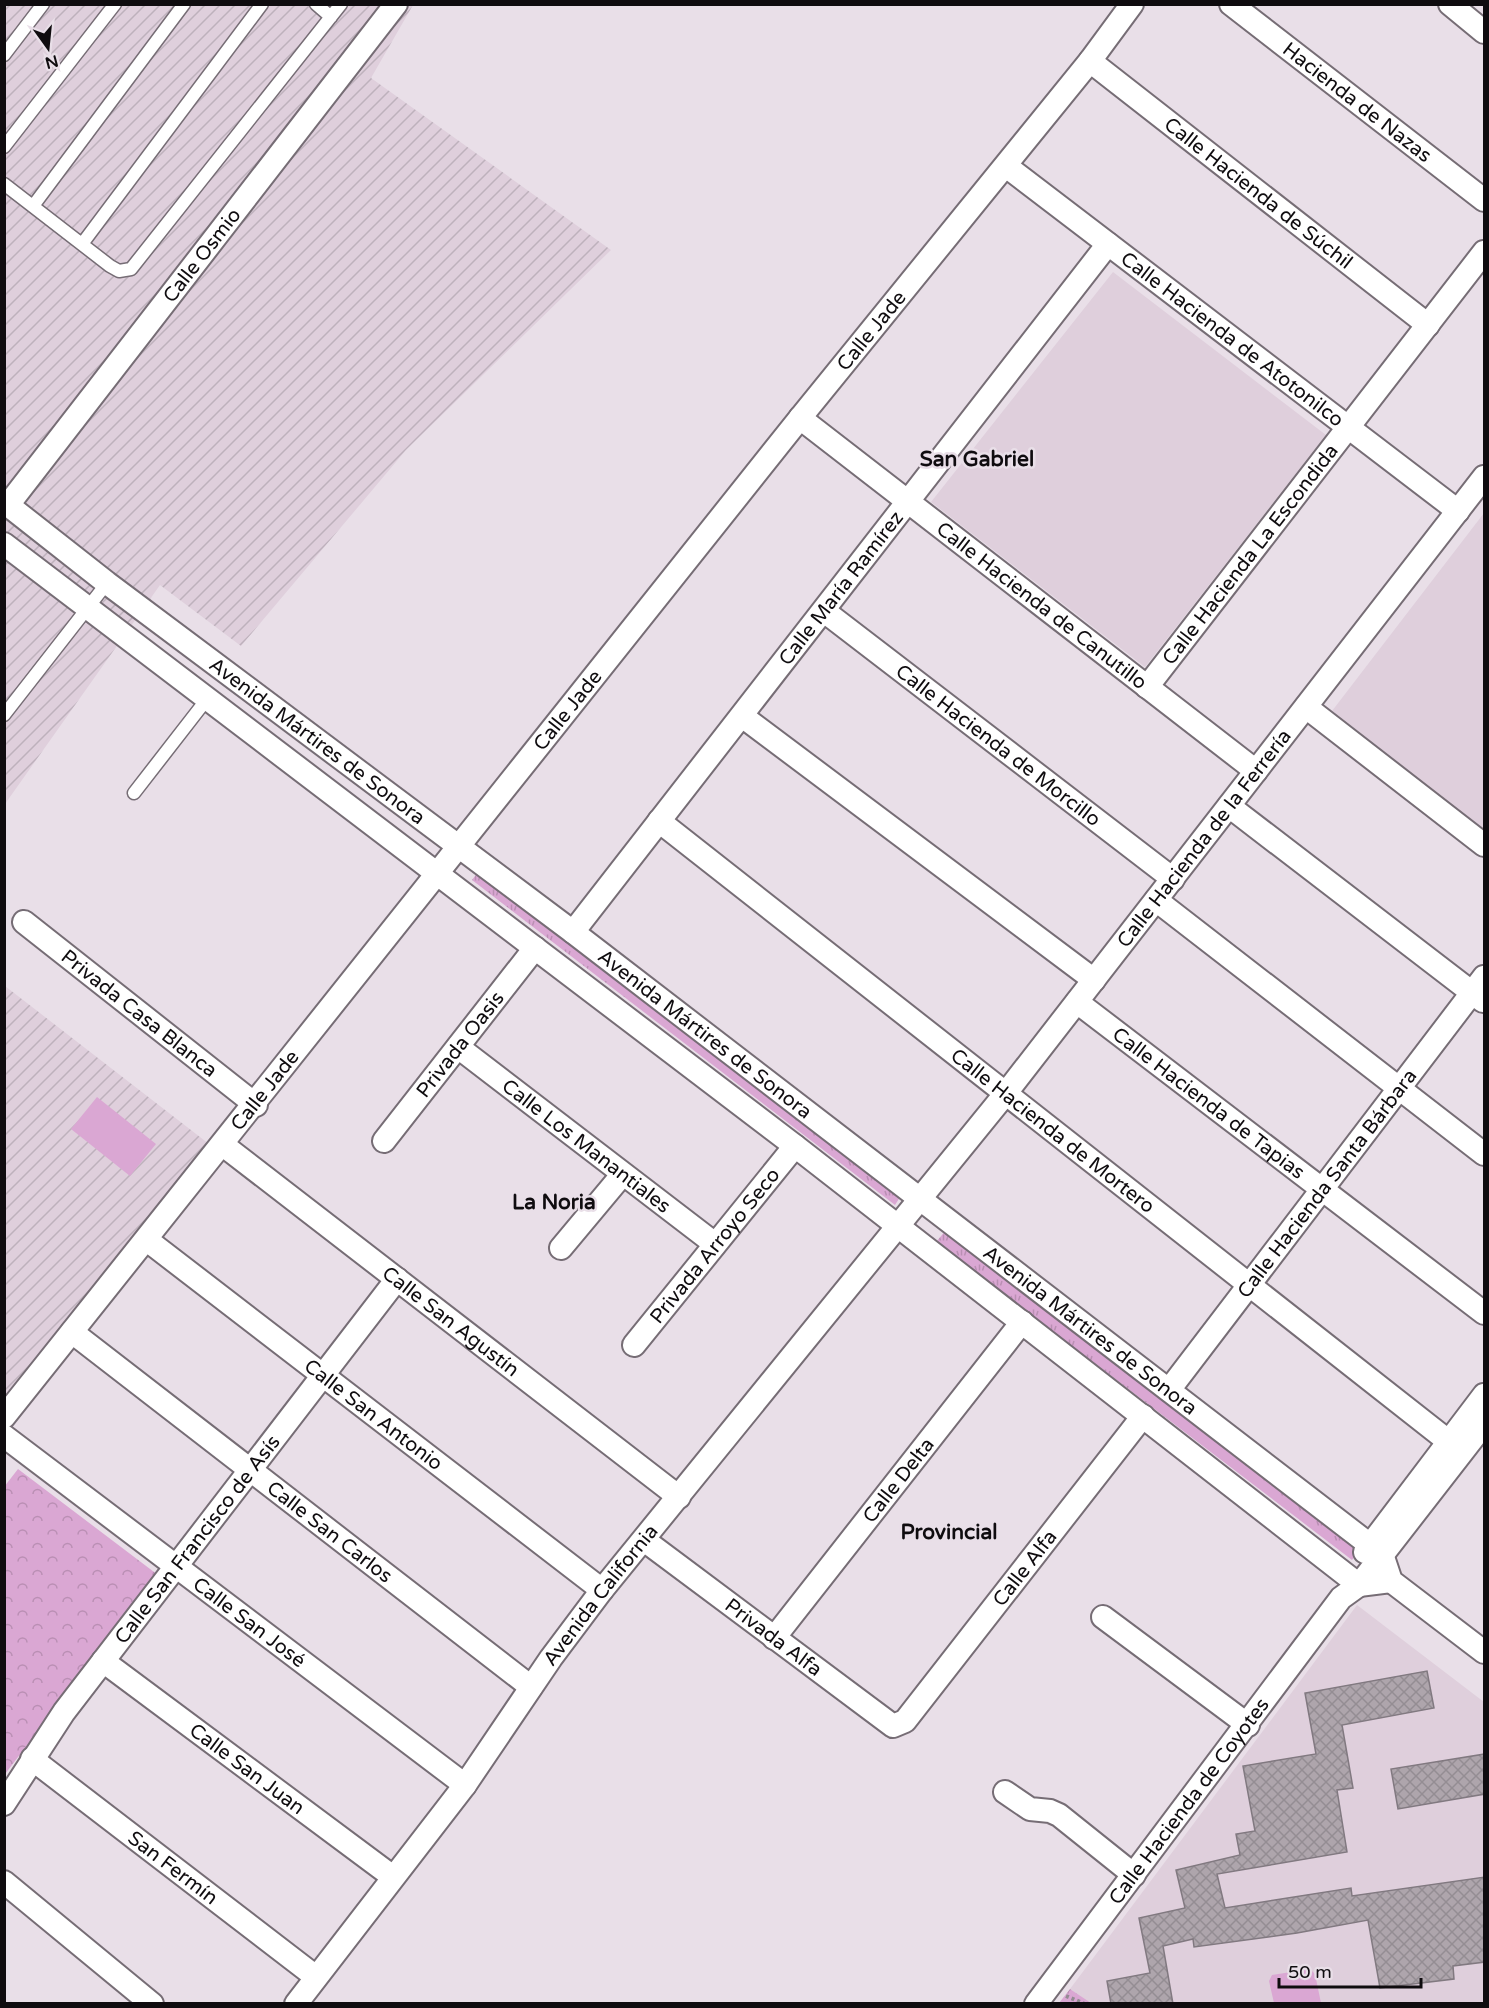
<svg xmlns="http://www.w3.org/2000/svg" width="1489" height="2008" viewBox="0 0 1489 2008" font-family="'Varela Round',sans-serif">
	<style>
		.built { fill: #dfcfdc }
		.industrial { fill: url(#industrial-furrows) }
		.grass { fill: url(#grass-tufts) }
		.park { fill: url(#park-crowns) }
		.pitch { fill: #daa7d3 }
		.building { fill: url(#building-cross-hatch); stroke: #817980; stroke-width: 1.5 }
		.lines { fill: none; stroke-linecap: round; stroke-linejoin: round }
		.lane-casing { stroke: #766d75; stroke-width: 15 }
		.street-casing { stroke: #766d75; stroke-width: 26 }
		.path { stroke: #928b92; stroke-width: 4; stroke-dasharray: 3 3; stroke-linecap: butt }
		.lane { stroke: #fff; stroke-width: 12 }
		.street { stroke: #fff; stroke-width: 22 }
		.labels { text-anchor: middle; stroke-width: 5; stroke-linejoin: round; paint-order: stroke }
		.street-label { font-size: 20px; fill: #0f0c0f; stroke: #e9dfe8 }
		.neighbourhood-label { font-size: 21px; font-weight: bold; fill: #0f0c0f; stroke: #e9dfe8 }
	</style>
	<defs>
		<pattern id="industrial-furrows" width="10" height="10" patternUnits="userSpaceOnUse" patternTransform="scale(1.5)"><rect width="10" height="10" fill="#dfcfdc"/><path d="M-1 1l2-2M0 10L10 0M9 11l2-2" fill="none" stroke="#beb1bc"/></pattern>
		<pattern id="grass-tufts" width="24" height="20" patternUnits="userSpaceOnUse" patternTransform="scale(1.5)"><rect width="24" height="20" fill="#daa7d3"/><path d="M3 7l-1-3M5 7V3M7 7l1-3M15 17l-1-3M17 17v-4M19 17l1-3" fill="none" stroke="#ba8fb4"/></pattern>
		<pattern id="park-crowns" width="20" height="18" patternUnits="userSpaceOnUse" patternTransform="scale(1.5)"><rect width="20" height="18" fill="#daa7d3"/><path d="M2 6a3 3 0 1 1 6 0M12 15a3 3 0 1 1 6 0" fill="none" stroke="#ba8fb4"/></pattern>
		<pattern id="building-cross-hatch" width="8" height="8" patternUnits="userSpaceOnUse" patternTransform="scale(1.5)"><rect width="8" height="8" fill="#aea5ac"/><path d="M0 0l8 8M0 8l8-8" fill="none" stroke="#948d93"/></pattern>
	</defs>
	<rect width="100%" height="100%" fill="#e9dfe8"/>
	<path class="built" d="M1113,272L1326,435L1145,667L931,502Z
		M1484,513V830L1332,711Z
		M1357,1605L1484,1702V2003L1091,2004L1070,1989Z"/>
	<path class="industrial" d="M5,5H413L371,78L611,250L406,450L241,646L160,585L5,804Z
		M5,986L209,1144L5,1401Z"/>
	<path class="grass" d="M481,868L904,1191L895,1205L472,880Z
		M947,1229L1361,1547L1352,1560L936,1242Z"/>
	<path class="park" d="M18,1469L158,1575L5,1774L4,1487Z
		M1070,1989L1091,2003H1059Z"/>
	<path class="pitch" d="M97,1097L156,1144L130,1176L71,1129Z
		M1310,1969L1315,1974L1321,2003H1274L1269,1981L1272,1975Z"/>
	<path class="building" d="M1427,1671L1434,1708L1342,1725L1353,1788L1337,1790L1347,1852L1217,1874L1225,1908L1351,1888L1352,1896L1485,1877V1962L1453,1966L1454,1979L1380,1988L1368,1920L1297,1933L1194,1947L1193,1939L1163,1946L1173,2004H1111L1107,1981L1150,1973L1139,1918L1185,1908L1176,1870L1240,1855L1236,1834L1255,1831L1243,1766L1316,1754L1305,1693Z
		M1485,1754V1794L1398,1809L1391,1769Z"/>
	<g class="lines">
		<g class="lane-casing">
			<path id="lane" d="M316,4L331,17
				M4,55L43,4
				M4,147L115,4
				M4,184L110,266L119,271L131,269L341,4
				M33,206L184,4
				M82,244L262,4
				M4,715L107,583
				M134,793L207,699"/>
		</g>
		<g class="street-casing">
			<g id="street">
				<path id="s1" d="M1231,4L1484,200"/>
				<path d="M1450,4L1484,32"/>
				<path id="s2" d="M1090,61L1428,325"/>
				<path id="s3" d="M1006,166L1458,511"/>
				<path id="s4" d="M800,418L1256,771"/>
				<path id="s5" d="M4,502L107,583L573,932L1370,1545L1382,1554L1391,1581L1484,1652"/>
				<path id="s6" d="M8,505L396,4"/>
				<path d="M4,544L795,1146L1359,1585L1391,1581"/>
				<path id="s7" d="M824,611L1173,879"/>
				<path id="s8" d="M1147,687L1484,252"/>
				<path d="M1306,707L1484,845"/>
				<path d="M742,716L1094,980"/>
				<path d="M1229,806L1483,1001"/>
				<path id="s9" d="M659,821L1448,1441"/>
				<path d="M1156,900L1484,1154"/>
				<path id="s10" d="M24,922L256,1105"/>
				<path id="s11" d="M573,932L1108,244"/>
				<path id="s12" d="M1077,1002L1484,1313"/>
				<path id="s13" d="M458,1047L715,1244"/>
				<path id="s14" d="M384,1141L535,948"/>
				<path id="s15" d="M223,1145L679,1497"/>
				<path id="s16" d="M147,1240L602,1590"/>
				<path d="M561,1248L622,1175"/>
				<path id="s17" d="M72,1332L531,1687"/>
				<path id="s18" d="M634,1345L795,1146"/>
				<path id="s19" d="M1169,1390L1484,977"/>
				<path id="s20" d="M4,1417L800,418L1090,61L1132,4"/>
				<path id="s21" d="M4,1436L465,1785"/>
				<path id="s22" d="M644,1540L893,1726L905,1721L1143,1416"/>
				<path d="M1365,1552L1484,1395"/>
				<path d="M1103,1617L1248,1725"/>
				<path id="s23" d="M774,1638L1022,1322"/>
				<path id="s24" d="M103,1661L393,1877"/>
				<path id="s25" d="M32,1759L316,1977"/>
				<path d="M1005,1792L1030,1809L1050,1811L1059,1815L1134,1875"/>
				<path id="s26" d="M4,1804L64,1712L397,1279"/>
				<path d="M4,1882L152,2004"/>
				<path id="s27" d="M296,2004L465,1785L551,1658L602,1590L1006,1093L1484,477"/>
				<path id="s28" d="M1036,2004L1341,1598L1359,1585L1484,1424"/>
			</g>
		</g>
		<path class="path" d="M1066,1996L1085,2004"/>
		<use href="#lane" class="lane"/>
		<use href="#street" class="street"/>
	</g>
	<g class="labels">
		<g class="street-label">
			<text dy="7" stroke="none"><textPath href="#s1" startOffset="160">Hacienda de Nazas</textPath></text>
			<text dy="7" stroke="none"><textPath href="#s2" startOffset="214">Calle Hacienda de Súchil</textPath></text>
			<text dy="7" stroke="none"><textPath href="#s6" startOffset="316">Calle Osmio</textPath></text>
			<text dy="7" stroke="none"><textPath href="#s20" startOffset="1390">Calle Jade</textPath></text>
			<text dy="7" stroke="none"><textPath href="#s3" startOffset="285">Calle Hacienda de Atotonilco</textPath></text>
			<text dy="7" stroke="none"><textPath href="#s8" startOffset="168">Calle Hacienda La Escondida</textPath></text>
			<text dy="7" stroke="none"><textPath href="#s11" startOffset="436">Calle María Ramírez</textPath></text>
			<text dy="7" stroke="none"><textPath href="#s4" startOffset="306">Calle Hacienda de Canutillo</textPath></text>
			<text dy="7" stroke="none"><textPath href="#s20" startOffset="904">Calle Jade</textPath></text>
			<text dy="7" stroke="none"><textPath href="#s5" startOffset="394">Avenida Mártires de Sonora</textPath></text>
			<text dy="7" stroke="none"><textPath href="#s7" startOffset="220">Calle Hacienda de Morcillo</textPath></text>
			<text dy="7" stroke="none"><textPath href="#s27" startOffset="1478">Calle Hacienda de la Ferrería</textPath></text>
			<text dy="7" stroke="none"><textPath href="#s10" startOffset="147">Privada Casa Blanca</textPath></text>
			<text dy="7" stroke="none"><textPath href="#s5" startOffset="880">Avenida Mártires de Sonora</textPath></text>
			<text dy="7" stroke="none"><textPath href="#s14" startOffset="123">Privada Oasis</textPath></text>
			<text dy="7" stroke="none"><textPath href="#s20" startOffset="418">Calle Jade</textPath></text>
			<text dy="7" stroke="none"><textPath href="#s12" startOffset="166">Calle Hacienda de Tapias</textPath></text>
			<text dy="7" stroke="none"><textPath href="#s9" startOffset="501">Calle Hacienda de Mortero</textPath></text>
			<text dy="7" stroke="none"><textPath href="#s13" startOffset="162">Calle Los Manantiales</textPath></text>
			<text dy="7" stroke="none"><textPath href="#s19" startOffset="260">Calle Hacienda Santa Bárbara</textPath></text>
			<text dy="7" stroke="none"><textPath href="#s18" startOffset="128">Privada Arroyo Seco</textPath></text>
			<text dy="7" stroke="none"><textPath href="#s15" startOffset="288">Calle San Agustín</textPath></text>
			<text dy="7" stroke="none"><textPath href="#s5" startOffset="1366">Avenida Mártires de Sonora</textPath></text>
			<text dy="7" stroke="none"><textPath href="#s16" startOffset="286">Calle San Antonio</textPath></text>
			<text dy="7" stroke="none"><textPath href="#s23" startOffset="201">Calle Delta</textPath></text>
			<text dy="7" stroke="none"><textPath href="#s17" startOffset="326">Calle San Carlos</textPath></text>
			<text dy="7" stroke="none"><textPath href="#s26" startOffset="328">Calle San Francisco de Asís</textPath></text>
			<text dy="7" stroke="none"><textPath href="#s22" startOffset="518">Calle Alfa</textPath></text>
			<text dy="7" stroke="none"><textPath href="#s27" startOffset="510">Avenida California</textPath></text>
			<text dy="7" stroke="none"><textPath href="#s21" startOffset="308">Calle San José</textPath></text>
			<text dy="7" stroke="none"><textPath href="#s22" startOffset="162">Privada Alfa</textPath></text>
			<text dy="7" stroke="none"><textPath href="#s24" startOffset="180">Calle San Juan</textPath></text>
			<text dy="7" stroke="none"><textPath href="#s28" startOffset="254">Calle Hacienda de Coyotes</textPath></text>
			<text dy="7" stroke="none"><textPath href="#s25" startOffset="178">San Fermín</textPath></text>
		</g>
		<g class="neighbourhood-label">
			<text x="977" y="466">San Gabriel</text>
			<text x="554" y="1209">La Noria</text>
			<text x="949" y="1539">Provincial</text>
		</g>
	</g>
	<rect width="1489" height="2008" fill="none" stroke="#0f0c0f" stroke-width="12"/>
	<g transform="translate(48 48) rotate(165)" stroke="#e9dfe8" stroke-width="4.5" paint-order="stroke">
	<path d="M0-4.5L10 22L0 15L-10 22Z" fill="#0f0c0f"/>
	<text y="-9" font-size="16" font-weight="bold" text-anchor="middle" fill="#0f0c0f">N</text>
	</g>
	<path d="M1279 1978v9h142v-9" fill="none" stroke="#0f0c0f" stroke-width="3"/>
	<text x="1288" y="1978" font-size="18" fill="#0f0c0f" stroke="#e9dfe8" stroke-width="4.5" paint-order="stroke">50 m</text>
</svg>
